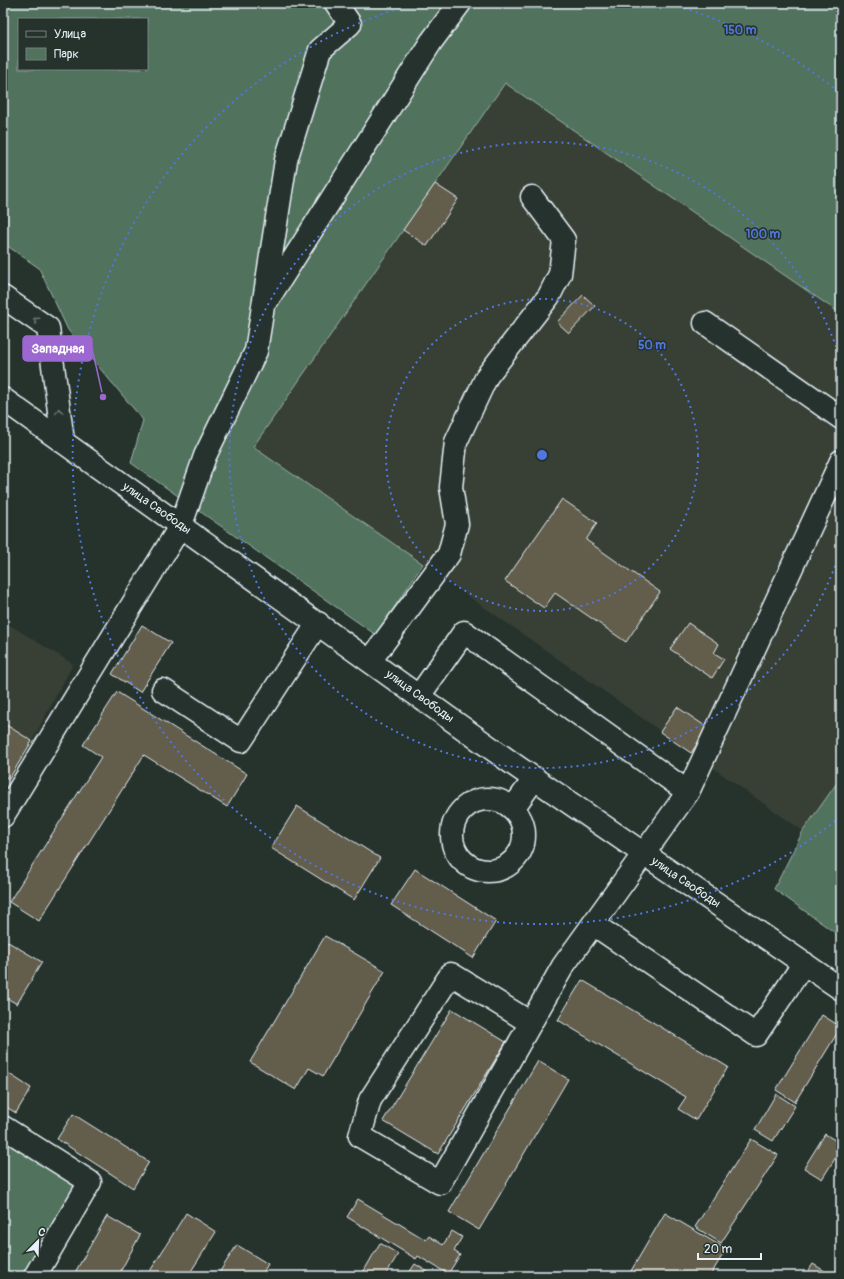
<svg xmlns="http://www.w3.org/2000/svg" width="844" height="1279" viewBox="0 0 844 1279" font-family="Pangolin,sans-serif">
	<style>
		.built { fill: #384036 }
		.green { fill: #51725d; stroke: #9cb2aa; fill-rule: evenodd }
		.building { fill: #635d4c; stroke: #e8f1f8 }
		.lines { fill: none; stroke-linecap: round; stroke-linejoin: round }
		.minor-casing { stroke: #e8f1f8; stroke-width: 25 }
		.minor { stroke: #26332d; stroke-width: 22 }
		.oneway { stroke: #6a7674 }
		.ring { fill: none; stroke: #5077e0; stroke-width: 2; stroke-dasharray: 2 4 }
		.labels { text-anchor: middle; stroke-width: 3; stroke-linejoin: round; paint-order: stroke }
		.street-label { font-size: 12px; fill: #e8f1f8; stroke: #26332d }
		.centre { fill: #5077e0; stroke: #26332d; stroke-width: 2 }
		.ring-label { font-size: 12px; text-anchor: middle; font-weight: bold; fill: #5077e0; stroke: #26332d; stroke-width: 3; stroke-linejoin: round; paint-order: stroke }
		.leader { fill: none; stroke: #9c67d0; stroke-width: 1.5 }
		.callout-dot { fill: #9c67d0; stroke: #26332d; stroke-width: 1.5 }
		.callout { fill: #9c67d0; stroke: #9c67d0; stroke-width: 1.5 }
		.callout-label { font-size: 13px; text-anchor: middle; font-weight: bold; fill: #fff }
	</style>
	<rect width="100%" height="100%" fill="#26332d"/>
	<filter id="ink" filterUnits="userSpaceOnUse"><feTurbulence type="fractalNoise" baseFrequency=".025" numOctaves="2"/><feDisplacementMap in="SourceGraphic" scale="8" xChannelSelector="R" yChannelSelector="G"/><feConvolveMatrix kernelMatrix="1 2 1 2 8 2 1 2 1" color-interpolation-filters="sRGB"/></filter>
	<g filter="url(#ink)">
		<path class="built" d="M506,82L841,314V777L803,831L474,600L253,447Z
			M3,621L73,664L32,741L3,789Z"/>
		<path class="green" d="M3,3H841V314L505,83L253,447L423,564L376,635L131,463L143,420L68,330L39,268L3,243ZM19,19H147V69H19Z
			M841,777V937L774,889L803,831Z
			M3,1139L80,1185L26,1276H3Z"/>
		<path class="building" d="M435,184L458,199L427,246L403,230Z
			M583,295L595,306L569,333L557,322Z
			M562,499L597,523L586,540L660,592L626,642L555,593L544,608L505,581Z
			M688,623L719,644L714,653L724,659L712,678L670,649Z
			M142,625L171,643L140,692L112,674Z
			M117,692L247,774L227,807L144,755L39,921L9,902L101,757L83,745Z
			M677,707L708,728L691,753L660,732Z
			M3,723L32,741L9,779L3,775Z
			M297,806L380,858L354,900L271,848Z
			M415,869L496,921L473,958L391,905Z
			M325,936L385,971L323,1076L309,1068L296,1090L250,1062Z
			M3,939L42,962L17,1004L3,996Z
			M582,980L728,1067L696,1120L678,1109L686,1097L558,1020Z
			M452,1009L506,1042L438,1154L383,1121Z
			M822,1015L841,1027L795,1102L776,1090Z
			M538,1061L568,1079L479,1230L449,1212Z
			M3,1070L31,1088L16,1113L3,1105Z
			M776,1094L795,1106L773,1141L755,1130Z
			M73,1114L149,1162L133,1188L57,1139Z
			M825,1134L841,1144V1149L822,1179L804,1168Z
			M751,1139L778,1155L721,1243L695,1227Z
			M358,1199L426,1240L429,1236L443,1245L452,1231L462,1237L454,1251L460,1255L448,1274L418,1256L416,1259L347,1217Z
			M186,1213L216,1232L188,1276H147Z
			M665,1213L726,1249L710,1276H628Z
			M107,1216L140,1235L118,1276H73Z
			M380,1243L398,1254L385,1276H361Z
			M237,1245L268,1264L261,1276H217Z
			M415,1264L434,1276H407Z
			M813,1264L833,1276H805Z"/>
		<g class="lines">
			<g class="minor-casing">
				<path id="minor" d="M3,297L48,328L63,441
					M268,299L431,42L460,3
					M705,323L841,418
					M3,399L516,766L841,989
					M370,661L449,554L457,524L451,487L456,442L487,376L549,296L560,274L564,240L532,197
					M163,690L241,741L318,623
					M419,696L464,632L688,792L563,966L440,1183L360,1136L370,1100L451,974L531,1023
					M688,792L841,461
					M452 835a36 36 0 1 1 72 0a36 36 0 1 1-72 0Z
					M513,808L535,778
					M3,816L181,525L205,456L256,351L286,160L320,50L350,24L336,3
					M593,924L756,1035L804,963
					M3,1127L90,1182L35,1276"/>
			</g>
			<use href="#minor" class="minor"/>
		</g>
		<defs><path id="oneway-chevron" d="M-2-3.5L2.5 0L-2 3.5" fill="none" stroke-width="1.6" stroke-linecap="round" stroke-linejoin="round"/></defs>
		<g class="oneway">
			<use href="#oneway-chevron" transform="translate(36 320) rotate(-146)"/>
			<use href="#oneway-chevron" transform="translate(59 411) rotate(-98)"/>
		</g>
	</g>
	<g class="ring">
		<circle cx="542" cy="455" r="156"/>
		<path d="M841 549A313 313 0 1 1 841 361"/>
		<path d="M840 817A469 469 0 1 1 417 3M667 3A469 469 0 0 1 840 93"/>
	</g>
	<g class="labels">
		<g class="street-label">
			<text transform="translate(157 508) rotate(35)" y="4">улица Свободы</text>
			<text transform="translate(420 696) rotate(36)" y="4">улица Свободы</text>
			<text transform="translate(686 882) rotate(34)" y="4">улица Свободы</text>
		</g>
	</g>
	<circle cx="542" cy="455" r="6" class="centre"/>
	<g class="ring-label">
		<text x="740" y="34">150 m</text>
		<text x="763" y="238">100 m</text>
		<text x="652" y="349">50 m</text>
	</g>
	<path class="leader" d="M103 397L92 348"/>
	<circle class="callout-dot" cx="103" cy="397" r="4"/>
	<rect class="callout" x="23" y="336" width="69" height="25" rx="4"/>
	<g class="callout-label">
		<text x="58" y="353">Западная</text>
	</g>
	<rect width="844" height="1279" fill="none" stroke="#26332d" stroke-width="16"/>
	<rect x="8" y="8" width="828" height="1263" fill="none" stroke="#e8f1f8" stroke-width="1.5" filter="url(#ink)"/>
	<rect x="18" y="18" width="130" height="52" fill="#26332d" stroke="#747f7e"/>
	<rect x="26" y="31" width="20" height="6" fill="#26332d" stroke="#747f7e"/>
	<text x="54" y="38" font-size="12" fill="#e8f1f8">Улица</text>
	<rect x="26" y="48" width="20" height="12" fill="#51725d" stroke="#747f7e"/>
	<text x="54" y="58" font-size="12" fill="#e8f1f8">Парк</text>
	<g transform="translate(38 1241) rotate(23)" stroke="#26332d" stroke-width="3" paint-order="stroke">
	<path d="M0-3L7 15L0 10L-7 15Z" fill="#e8f1f8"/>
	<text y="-6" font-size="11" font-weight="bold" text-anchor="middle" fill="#e8f1f8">С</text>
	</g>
	<path d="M698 1253v6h63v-6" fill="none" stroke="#e8f1f8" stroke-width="2"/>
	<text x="704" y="1253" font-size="12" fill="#e8f1f8" stroke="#26332d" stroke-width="3" paint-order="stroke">20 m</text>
</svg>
